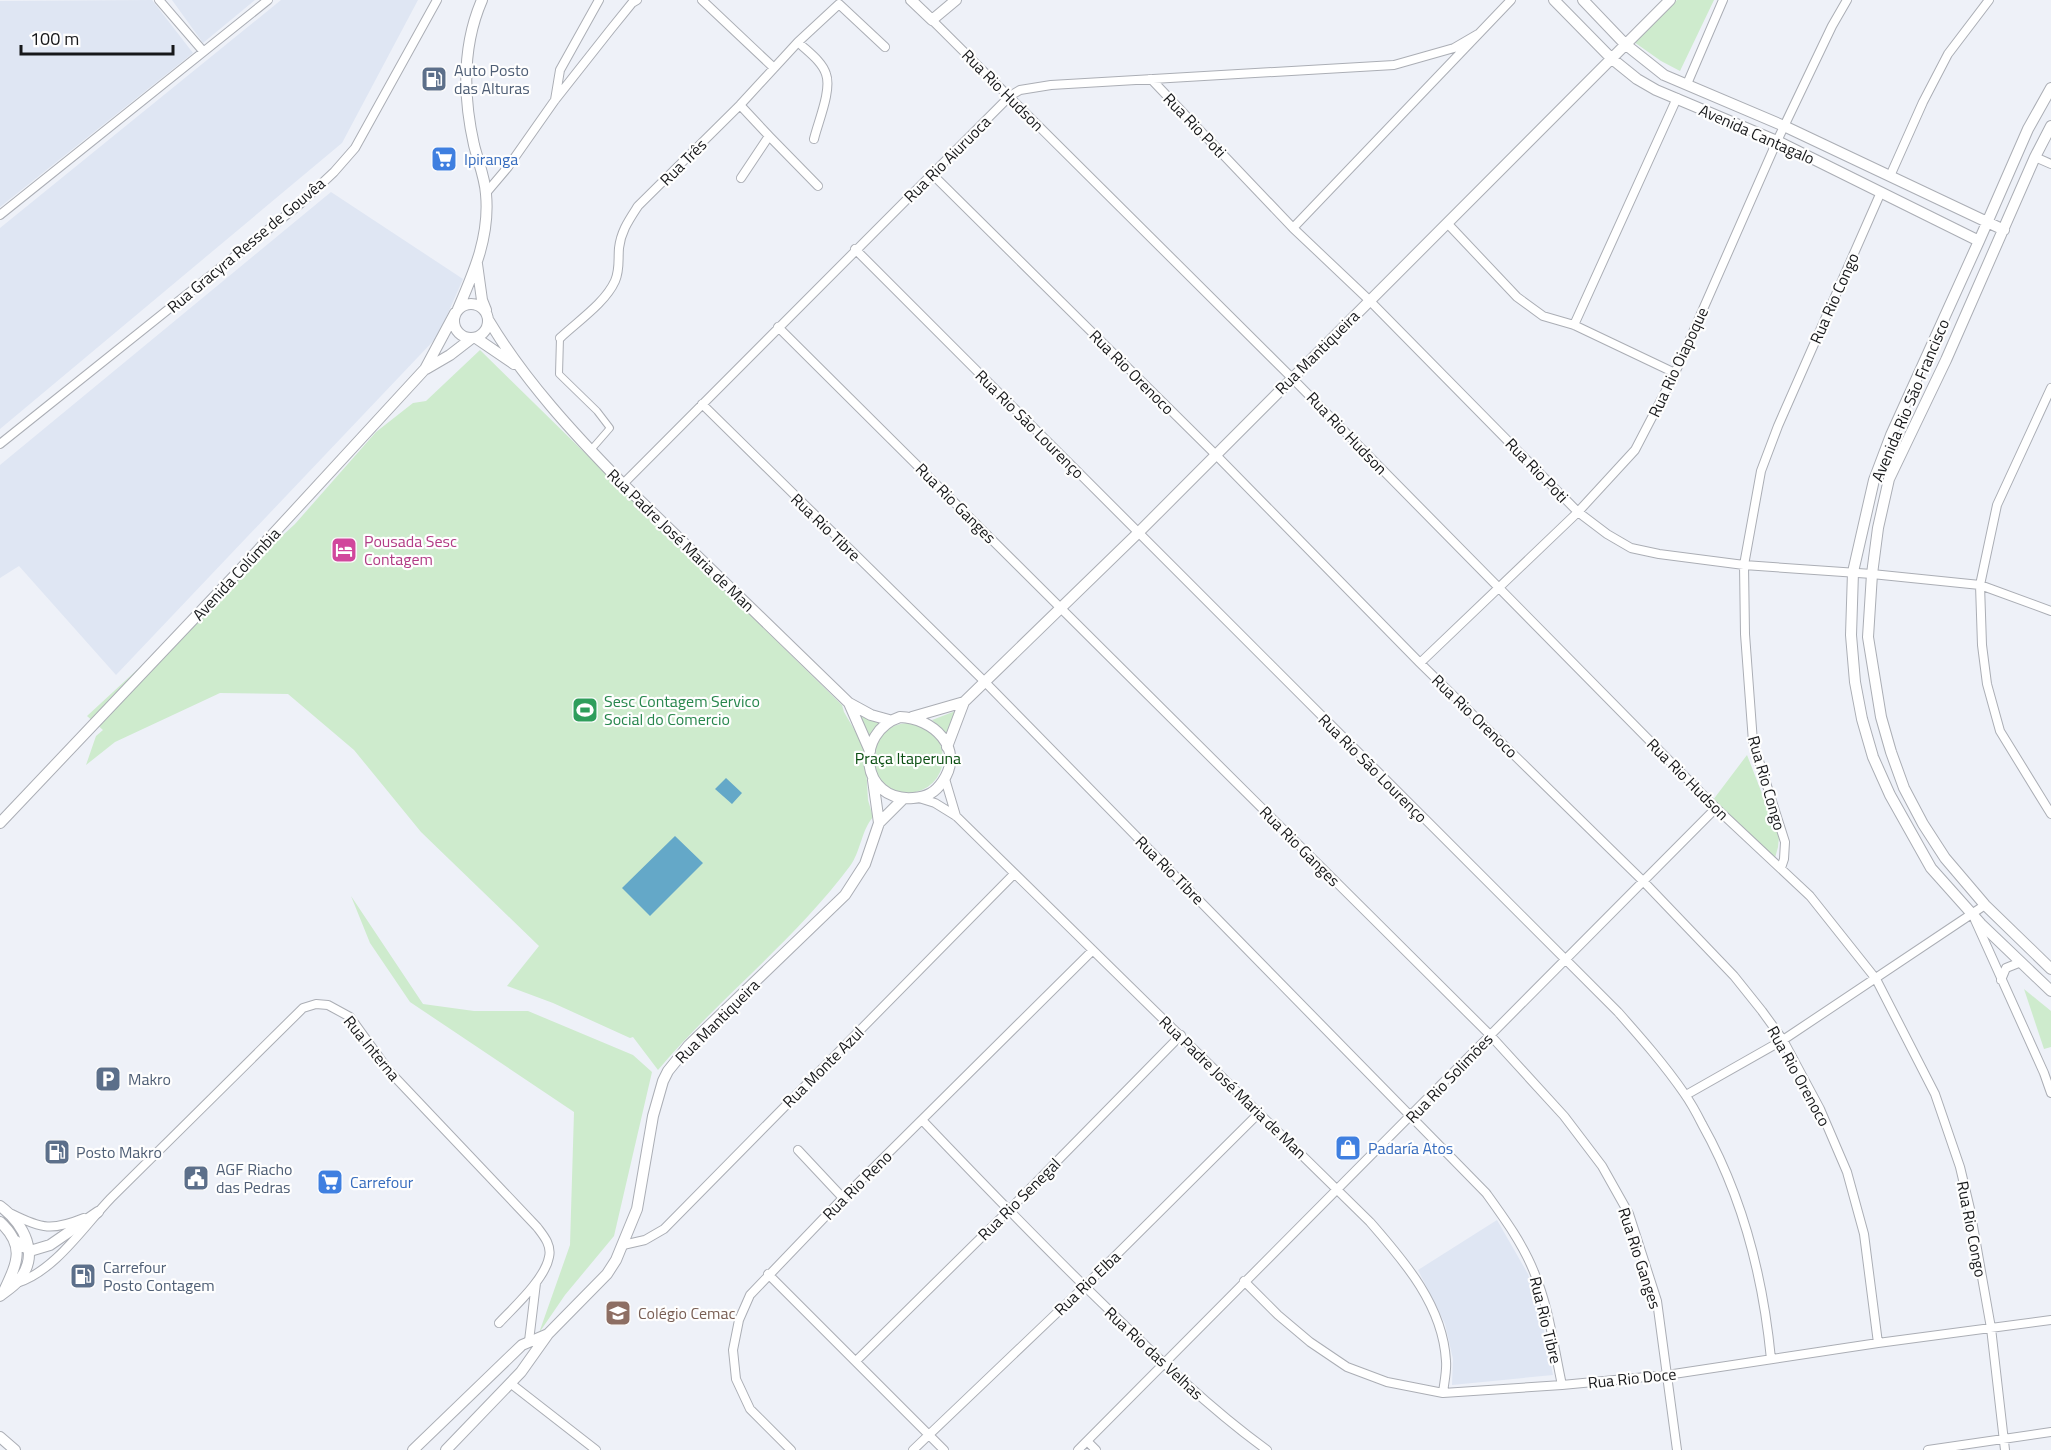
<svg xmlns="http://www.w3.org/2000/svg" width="2051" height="1450" viewBox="0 0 2051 1450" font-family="'Titillium Web',sans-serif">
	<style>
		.built { fill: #dfe6f3 }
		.green { fill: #ceebcd }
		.water { fill: #64a8c8 }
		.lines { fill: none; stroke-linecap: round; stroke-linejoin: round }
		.pedestrian-casing { stroke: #abaeb5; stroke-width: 8 }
		.minor-casing { stroke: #abaeb5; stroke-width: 10 }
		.tertiary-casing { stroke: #abaeb5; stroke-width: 12 }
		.pedestrian { stroke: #fff; stroke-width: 6 }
		.minor { stroke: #fff; stroke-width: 8 }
		.tertiary { stroke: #fff; stroke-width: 10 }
		.labels { text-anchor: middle; stroke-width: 4.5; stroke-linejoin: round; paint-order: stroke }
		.service-label { font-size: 16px; fill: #4e5e75; stroke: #fefefe; text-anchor: start }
		.street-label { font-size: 16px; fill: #17181a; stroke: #fefefe }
		.shop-label { font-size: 16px; fill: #366cbe; stroke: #fefefe; text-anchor: start }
		.hotel-label { font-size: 16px; fill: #b23c85; stroke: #fefefe; text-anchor: start }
		.leisure-label { font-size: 16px; fill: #27864d; stroke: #fefefe; text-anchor: start }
		.park-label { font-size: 16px; fill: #0c5013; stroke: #fefefe }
		.education-label { font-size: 16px; fill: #785e54; stroke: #fefefe; text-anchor: start }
	</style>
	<rect width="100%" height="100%" fill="#eef1f8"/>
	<path class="built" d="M152,0L193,53L0,207V1Z
		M172,0H255L203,43Z
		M281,0H418L342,143L0,429V228Z
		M331,192L463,279L438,336L116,675L19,566L0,578V465Z
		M1497,1220L1528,1274L1542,1321L1553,1375L1452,1385L1453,1359L1445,1324L1418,1270Z"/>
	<path class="green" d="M1677,0H1714L1680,71L1661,61L1634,42Z
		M480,350L842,705L844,712L865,748L868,800L873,817C861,831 861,851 850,866C794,941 718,999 658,1070L633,1037L630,1038L553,1003L507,986L539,946L421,832L354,750L288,694L220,693L115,742L86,765L96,736L103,730L87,716L295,524L376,432L413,403L426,401Z
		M958,710L947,735L932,720Z
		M859,716L882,723L875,728L869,739Z
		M873 758a35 35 0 1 1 70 0a35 35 0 1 1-70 0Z
		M1747,755L1779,837L1778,847L1775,858L1713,800Z
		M351,896L423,1004L474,1011H528L633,1055L652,1072L614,1236L565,1295L539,1333L570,1245L574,1112L410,1002L370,943Z
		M2024,989L2051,1011V1047L2044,1049Z"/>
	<path class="water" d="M726,778L742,793L732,804L715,789Z
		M675,836L703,863L650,916L622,888Z"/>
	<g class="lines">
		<g class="pedestrian-casing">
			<path id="pedestrian" d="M560,338L559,374L597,411L610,428L590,451"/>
		</g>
		<g class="minor-casing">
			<path id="minor" d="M159,0L203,51
				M702,0L774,68
				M932,20L1292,378L1716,808L1810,896L1876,979L1935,1094L1960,1167L1970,1209L1991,1328L2005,1450
				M798,42C807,51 822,61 826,74C832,90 818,122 814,139
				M1151,79L1293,228L1369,300L1578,512L1607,534L1631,548L1659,554L1744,565L1872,574L1980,585L2051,611
				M1687,84L1723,0
				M555,100L560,70L599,0
				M740,105L769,136L741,178
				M769,136L818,186
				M2035,157L2051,164
				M932,174L1215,454L1420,663L1644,882L1734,976L1762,1011L1783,1040L1820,1109L1847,1172L1864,1234L1878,1343
				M1890,176L1923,102L1948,54L1989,0
				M486,193L508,167L555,100L611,29L632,3L637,0
				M0,215L268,0
				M1448,224L1517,297L1543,316L1574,325L1675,373
				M1293,228L1511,0
				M855,249L1618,1012C1641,1038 1664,1064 1684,1093C1691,1103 1697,1114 1702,1124C1743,1197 1763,1276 1771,1359
				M1574,325L1677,98
				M778,327L1490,1035L1564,1116L1602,1166L1629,1214L1657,1301L1677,1450
				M560,338C578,321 605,303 615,281C620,270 618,259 619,248C621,231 629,220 638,206L740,105L798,42L839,4L885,47
				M2051,388L1997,505L1980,585L1982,645L1987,684L2000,731L2051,814
				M702,404L984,681L1486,1193C1504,1218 1523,1244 1534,1272C1549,1307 1554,1348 1562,1385
				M0,444L300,204L334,172L355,148L437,0
				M623,484L1010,96L1020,90L1051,85L1394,65L1454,48L1478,34
				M1420,663L1578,512L1635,450L1675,373L1777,141L1832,26L1847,0
				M945,779L956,816
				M919,798L935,803L956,816L1370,1222C1405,1262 1443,1306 1446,1361C1447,1371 1444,1383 1443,1393
				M1781,868L1784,859L1785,842L1753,742L1745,634L1744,565L1761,471L1778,426L1881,192
				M1975,920L2044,1073L2051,1093
				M2001,980L2006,968L2021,962
				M1686,1095L1783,1040L1985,905
				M922,1120C983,1184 1044,1247 1107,1308C1158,1358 1209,1408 1267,1450
				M798,1150L843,1198
				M12,1214C42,1229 52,1231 84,1218
				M623,1245L645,1240L664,1229L1014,874
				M768,1274L944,1450
				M1244,1281L1278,1315L1310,1342L1347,1367L1387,1382L1443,1393L1562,1385L1667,1375L1878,1343L2051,1320
				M17,1283C55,1271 84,1226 111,1198C175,1134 239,1071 303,1008L316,1004L328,1005L350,1017L389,1071L537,1227C543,1235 552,1245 549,1257C545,1279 514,1307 499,1323
				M529,1341L536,1283
				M856,1361L1008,1211L1181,1035
				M510,1383L596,1450
				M1087,1441L1096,1450
				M791,1450L750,1409L736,1379L733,1350L739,1320L750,1295L843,1198L1092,951
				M913,1450L1085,1286L1259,1113
				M1078,1450L1716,808
				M1928,1450L2051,1432"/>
		</g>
		<g class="tertiary-casing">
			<path id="tertiary" d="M911,0L932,20L956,0
				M1554,0L1611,58L1637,79L1656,90L1777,141L1979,241
				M1583,0L1625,44L1664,75L1784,126L2004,230
				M2051,88L2028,129L1979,241L1891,435L1874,480L1853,572L1851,635L1855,682L1862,719L1873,757L1890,795L1931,868L1981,924L2051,991
				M2051,126L2035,157L1946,360L1889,479L1878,528L1872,574L1868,637L1881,717L1891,752L1904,788L1923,824L1945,858L1985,905L2051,969
				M477,264L482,300L486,310
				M454 321a17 17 0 1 1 34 0a17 17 0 1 1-34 0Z
				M458,309C474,272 490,236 486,194C485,178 478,161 474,145C463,96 462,46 482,0
				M489,321C525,381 574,434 623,484L849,703L871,715L889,720
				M476,338L514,364
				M426,369L450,355L472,338
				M849,703L870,751
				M900,717C933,718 965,748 943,781C935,793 927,797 913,798C860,802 854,732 900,717Z
				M912,717L964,702
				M947,747L964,702L1139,532L1670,0
				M0,823L239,571L425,369L455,313
				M879,823L903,799
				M0,1206C24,1224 41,1255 18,1281C13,1287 6,1291 0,1296
				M0,1222C26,1246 17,1263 4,1291
				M16,1241L30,1251L50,1245L98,1212
				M0,1437L15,1450
				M413,1450L522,1345L548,1334
				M446,1450L521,1372L548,1334L607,1274L616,1260L637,1209L653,1116L663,1081L668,1071L689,1045L845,895L865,864L879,823L873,780"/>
		</g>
		<use href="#pedestrian" class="pedestrian"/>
		<use href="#minor" class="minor"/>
		<use href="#tertiary" class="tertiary"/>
	</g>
	<defs>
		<g id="fuel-square" transform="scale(1.35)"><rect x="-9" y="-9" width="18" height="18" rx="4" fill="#5c6f8a" stroke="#fefefe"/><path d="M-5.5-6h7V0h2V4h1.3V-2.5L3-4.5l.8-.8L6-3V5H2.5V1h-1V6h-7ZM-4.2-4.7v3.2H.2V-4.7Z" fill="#fff"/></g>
		<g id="supermarket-square" transform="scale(1.35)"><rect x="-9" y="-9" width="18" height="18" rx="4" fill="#3f7fe0" stroke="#fefefe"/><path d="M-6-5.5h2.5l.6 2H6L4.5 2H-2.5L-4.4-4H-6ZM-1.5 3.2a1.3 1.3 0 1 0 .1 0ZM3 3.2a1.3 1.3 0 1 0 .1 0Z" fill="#fff"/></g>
		<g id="hotel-square" transform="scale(1.35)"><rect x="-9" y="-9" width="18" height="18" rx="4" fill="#d1479c" stroke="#fefefe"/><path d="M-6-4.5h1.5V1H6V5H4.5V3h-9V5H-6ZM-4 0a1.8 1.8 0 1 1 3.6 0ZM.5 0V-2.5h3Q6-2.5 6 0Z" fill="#fff"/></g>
		<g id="stadium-square" transform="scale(1.35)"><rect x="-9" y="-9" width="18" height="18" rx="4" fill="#2e9e5b" stroke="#fefefe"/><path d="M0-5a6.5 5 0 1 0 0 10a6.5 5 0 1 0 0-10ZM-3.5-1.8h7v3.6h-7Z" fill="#fff"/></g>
		<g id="parking-square" transform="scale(1.35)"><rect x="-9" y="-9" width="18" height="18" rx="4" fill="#5c6f8a" stroke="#fefefe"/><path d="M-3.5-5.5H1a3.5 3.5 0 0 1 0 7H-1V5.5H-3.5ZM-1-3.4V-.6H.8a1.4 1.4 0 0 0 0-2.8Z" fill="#fff"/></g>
		<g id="shop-square" transform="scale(1.35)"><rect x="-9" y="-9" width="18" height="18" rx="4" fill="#3f7fe0" stroke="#fefefe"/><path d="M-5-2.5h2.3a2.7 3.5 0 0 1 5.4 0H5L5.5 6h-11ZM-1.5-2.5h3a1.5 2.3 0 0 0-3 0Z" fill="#fff"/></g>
		<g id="civic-square" transform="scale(1.35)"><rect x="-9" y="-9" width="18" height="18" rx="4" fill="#5c6f8a" stroke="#fefefe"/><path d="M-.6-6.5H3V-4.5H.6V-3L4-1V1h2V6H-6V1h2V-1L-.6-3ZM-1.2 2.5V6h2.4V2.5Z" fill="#fff"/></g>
		<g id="university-square" transform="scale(1.35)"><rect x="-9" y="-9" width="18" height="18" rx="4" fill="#8d6e63" stroke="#fefefe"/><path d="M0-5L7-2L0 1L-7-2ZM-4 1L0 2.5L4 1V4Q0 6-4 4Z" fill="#fff"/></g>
	</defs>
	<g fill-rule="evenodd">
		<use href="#fuel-square" x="434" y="79"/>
		<use href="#supermarket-square" x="444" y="159"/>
		<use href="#hotel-square" x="344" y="550"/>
		<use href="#stadium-square" x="585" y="710"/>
		<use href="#parking-square" x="108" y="1079"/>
		<use href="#shop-square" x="1348" y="1148"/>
		<use href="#fuel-square" x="57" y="1152"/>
		<use href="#civic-square" x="196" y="1178"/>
		<use href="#supermarket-square" x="330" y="1182"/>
		<use href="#fuel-square" x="83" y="1276"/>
		<use href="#university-square" x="618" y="1313"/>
	</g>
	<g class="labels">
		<g class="service-label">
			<text x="454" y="76">Auto Posto<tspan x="454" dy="18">das Alturas</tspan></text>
			<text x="128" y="1085">Makro</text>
			<text x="76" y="1158">Posto Makro</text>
			<text x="216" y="1175">AGF Riacho<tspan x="216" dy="18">das Pedras</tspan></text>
			<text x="103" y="1273">Carrefour<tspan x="103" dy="18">Posto Contagem</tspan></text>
		</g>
		<g class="street-label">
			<text transform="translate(1003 90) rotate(45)" y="6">Rua Rio Hudson</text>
			<text transform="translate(1195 125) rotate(46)" y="6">Rua Rio Poti</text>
			<text transform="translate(1757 134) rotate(24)" y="6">Avenida Cantagalo</text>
			<text transform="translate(947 159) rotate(-45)" y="6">Rua Rio Aiuruoca</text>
			<text transform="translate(683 162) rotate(-45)" y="6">Rua Três</text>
			<text transform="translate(246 245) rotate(-40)" y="6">Rua Gracyra Resse de Gouvêa</text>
			<text transform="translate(1834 298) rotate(-66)" y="6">Rua Rio Congo</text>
			<text transform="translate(1317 352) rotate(-45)" y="6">Rua Mantiqueira</text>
			<text transform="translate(1678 362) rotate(-65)" y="6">Rua Rio Oiapoque</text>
			<text transform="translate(1132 372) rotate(45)" y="6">Rua Rio Orenoco</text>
			<text transform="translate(1910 400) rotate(-67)" y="6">Avenida Rio São Francisco</text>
			<text transform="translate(1030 424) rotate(45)" y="6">Rua Rio São Lourenço</text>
			<text transform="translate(1347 433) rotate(46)" y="6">Rua Rio Hudson</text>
			<text transform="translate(1537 470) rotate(46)" y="6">Rua Rio Poti</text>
			<text transform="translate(956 503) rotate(45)" y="6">Rua Rio Ganges</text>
			<text transform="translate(826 527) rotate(44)" y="6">Rua Rio Tibre</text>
			<text transform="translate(681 540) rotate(44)" y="6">Rua Padre José Maria de Man</text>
			<text transform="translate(236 574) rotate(-47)" y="6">Avenida Colúmbia</text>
			<text transform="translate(1475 716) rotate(44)" y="6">Rua Rio Orenoco</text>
			<text transform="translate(1373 768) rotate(45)" y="6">Rua Rio São Lourenço</text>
			<text transform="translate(1688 779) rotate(45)" y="6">Rua Rio Hudson</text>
			<text transform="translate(1767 783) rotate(74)" y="6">Rua Rio Congo</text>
			<text transform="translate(1300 846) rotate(45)" y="6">Rua Rio Ganges</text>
			<text transform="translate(1170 870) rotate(45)" y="6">Rua Rio Tibre</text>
			<text transform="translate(717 1021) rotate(-45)" y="6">Rua Mantiqueira</text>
			<text transform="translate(372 1048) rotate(51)" y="6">Rua Interna</text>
			<text transform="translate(823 1067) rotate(-45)" y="6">Rua Monte Azul</text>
			<text transform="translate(1799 1076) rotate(61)" y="6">Rua Rio Orenoco</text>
			<text transform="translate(1449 1078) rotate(-46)" y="6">Rua Rio Solimões</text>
			<text transform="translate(1233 1087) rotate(44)" y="6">Rua Padre José Maria de Man</text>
			<text transform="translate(857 1185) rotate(-45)" y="6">Rua Rio Reno</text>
			<text transform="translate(1019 1199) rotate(-45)" y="6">Rua Rio Senegal</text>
			<text transform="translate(1972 1229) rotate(79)" y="6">Rua Rio Congo</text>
			<text transform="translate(1640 1258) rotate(72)" y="6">Rua Rio Ganges</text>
			<text transform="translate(1087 1283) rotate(-44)" y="6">Rua Rio Elba</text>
			<text transform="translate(1546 1320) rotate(76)" y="6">Rua Rio Tibre</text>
			<text transform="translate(1154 1353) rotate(43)" y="6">Rua Rio das Velhas</text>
			<text transform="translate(1632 1378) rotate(-6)" y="6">Rua Rio Doce</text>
		</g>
		<g class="shop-label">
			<text x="464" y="165">Ipiranga</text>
			<text x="1368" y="1154">Padaría Atos</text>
			<text x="350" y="1188">Carrefour</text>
		</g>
		<g class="hotel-label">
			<text x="364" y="547">Pousada Sesc<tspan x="364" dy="18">Contagem</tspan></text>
		</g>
		<g class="leisure-label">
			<text x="604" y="707">Sesc Contagem Servico<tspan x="604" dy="18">Social do Comercio</tspan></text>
		</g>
		<g class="park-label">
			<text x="908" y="764">Praça Itaperuna</text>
		</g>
		<g class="education-label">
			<text x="638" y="1319">Colégio Cemac</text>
		</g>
	</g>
	<path d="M21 45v9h152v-9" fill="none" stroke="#17181a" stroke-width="3"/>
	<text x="30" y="45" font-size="18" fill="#17181a" stroke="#fefefe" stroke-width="4.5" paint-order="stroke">100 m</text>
</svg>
